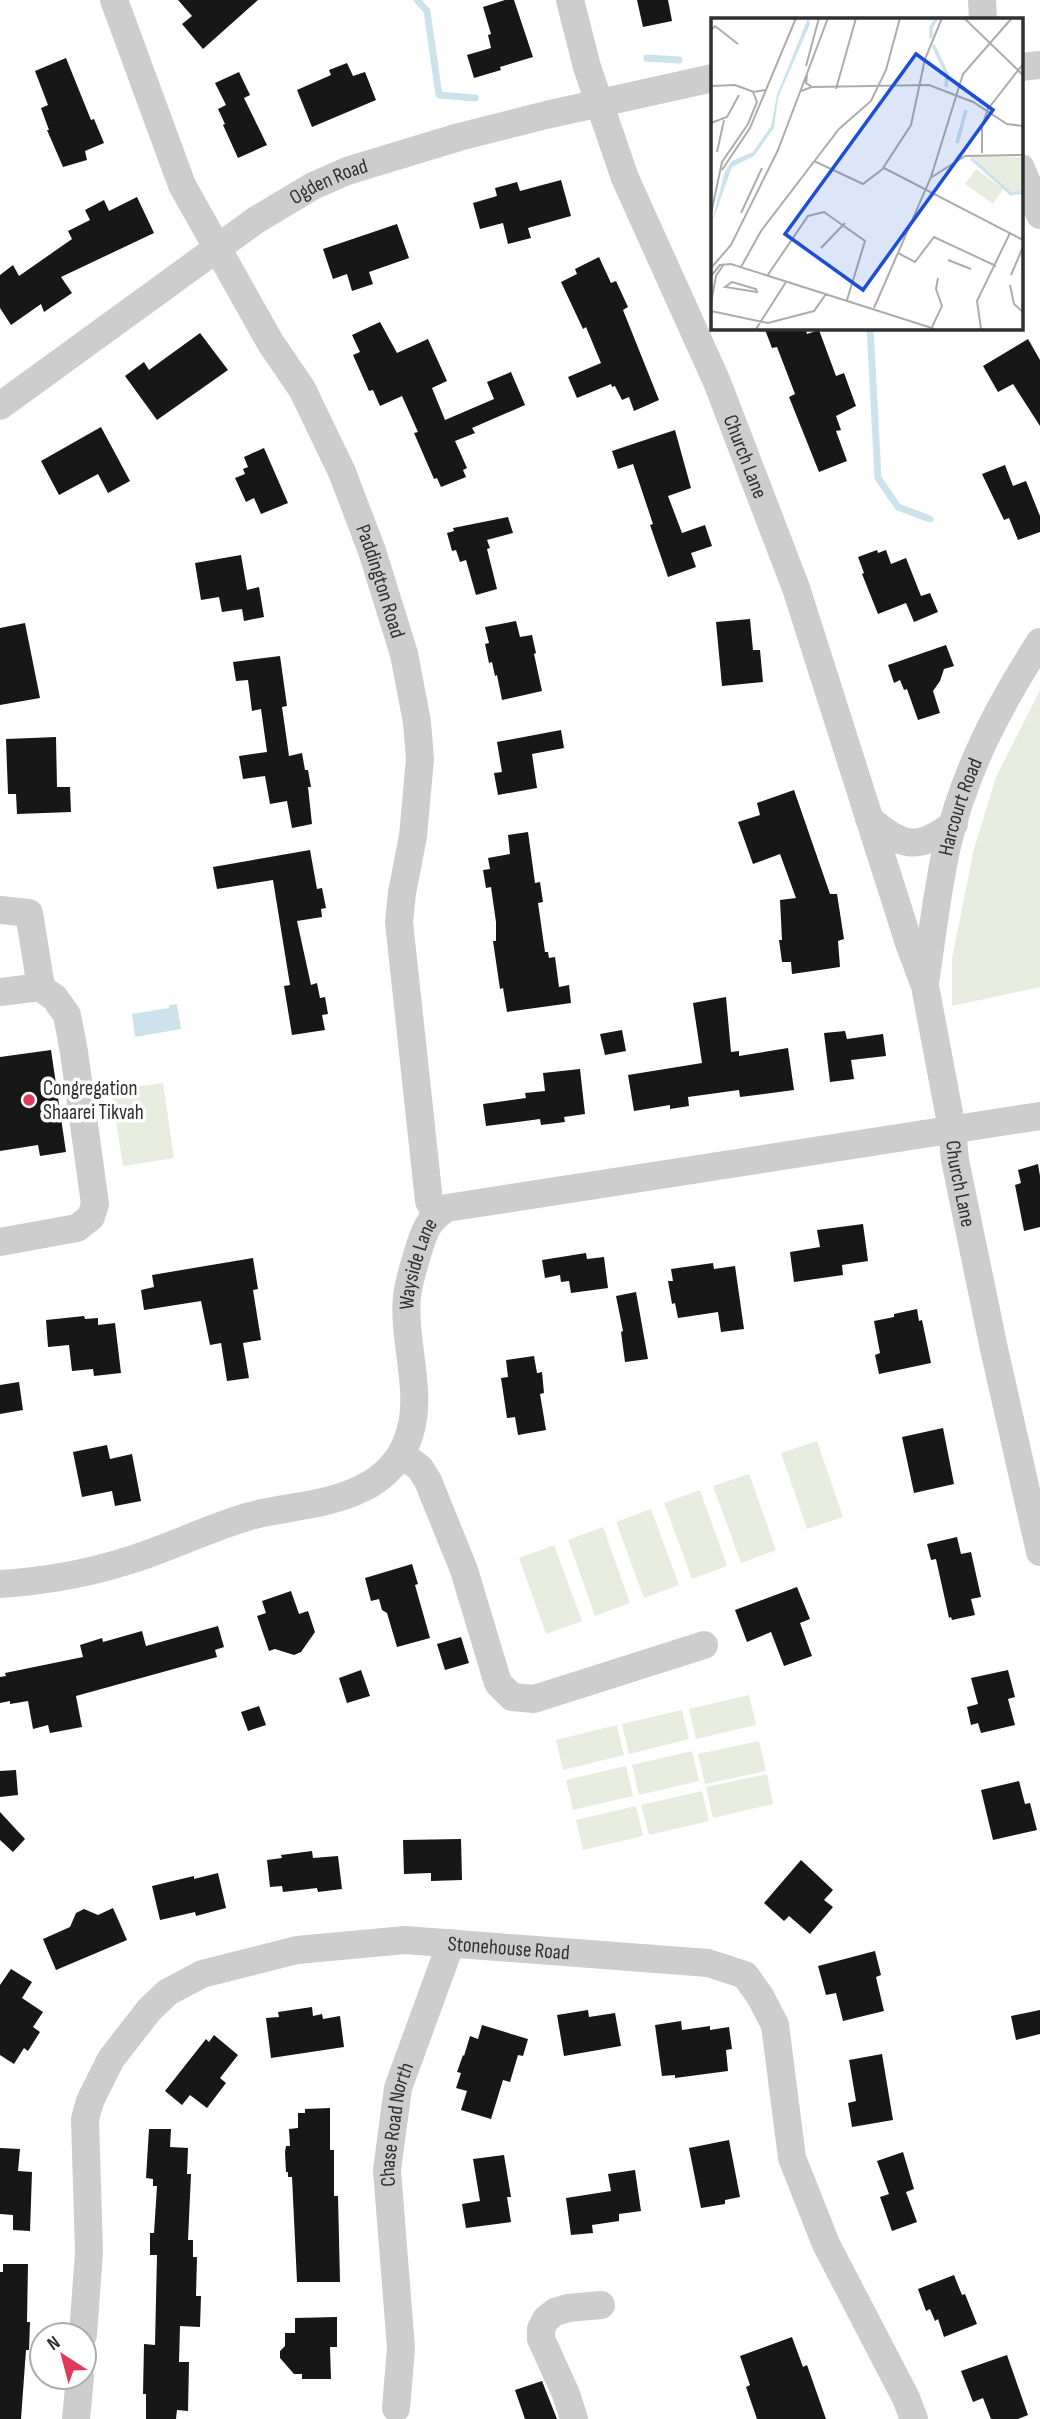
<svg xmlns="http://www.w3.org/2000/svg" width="1040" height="2419" viewBox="0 0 1040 2419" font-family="'Sofia Sans Condensed',sans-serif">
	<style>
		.green { fill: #e8ecde }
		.water { fill: #cce3eb }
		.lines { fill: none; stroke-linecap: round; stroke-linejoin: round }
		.stream { stroke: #cce3eb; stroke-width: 7 }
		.building { fill: #171717 }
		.minor { stroke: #cdcdcd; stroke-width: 28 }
		.poi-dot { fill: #df3a5c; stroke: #fff; stroke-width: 2.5 }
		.labels { text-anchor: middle; stroke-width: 7; stroke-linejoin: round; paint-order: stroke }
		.street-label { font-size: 21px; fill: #303030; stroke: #fff }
		.poi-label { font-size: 21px; fill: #303030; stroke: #fff; text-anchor: start }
		.inset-river { fill: none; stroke: #cce3eb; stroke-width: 3.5 }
		.inset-road { fill: none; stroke: #acacac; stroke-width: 2 }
		.view { fill: #1d4ed8; fill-opacity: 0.15; stroke: #1d4ed8; stroke-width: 3.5 }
		.inset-edge { fill: none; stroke: #303030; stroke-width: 3.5 }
	</style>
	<rect width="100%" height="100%" fill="#fff"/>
	<path class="green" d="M1040,690V987L952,1006V958L974,849L996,777Z
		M163,1083L174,1158L123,1166L111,1090Z
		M817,1441L843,1517L807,1529L781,1453Z
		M749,1474L776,1550L741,1563L713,1486Z
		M700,1490L727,1566L692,1579L664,1503Z
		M651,1509L679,1585L644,1598L616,1522Z
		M603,1527L630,1603L595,1616L568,1540Z
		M554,1545L582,1621L546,1634L519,1558Z
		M749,1695L756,1725L696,1739L689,1709Z
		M682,1710L689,1739L629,1754L622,1724Z
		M617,1725L624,1755L563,1770L556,1740Z
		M759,1741L766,1771L705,1784L698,1754Z
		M692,1751L699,1781L639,1795L632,1765Z
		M626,1766L633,1796L573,1810L566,1780Z
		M767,1774L773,1804L713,1818L706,1787Z
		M702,1791L709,1821L649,1835L641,1805Z
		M636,1806L643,1836L583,1850L576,1820Z"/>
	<path class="water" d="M177,1004L181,1029L135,1037L132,1014L169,1008V1005Z"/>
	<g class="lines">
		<path class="stream" d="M417,0L427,11L439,95L475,98
			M647,58L679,60
			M870,327L878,478L898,507L930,519"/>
	</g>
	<path class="building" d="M178,0H258L203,49L182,24L192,16Z
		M505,0H514L533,57L500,67L501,70L474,78L467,55L491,48L488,35L491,34L483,7Z
		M637,0H668L672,21L643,27Z
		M66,58L91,120L94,119L104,143L85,151L87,160L63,167L47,130H49L41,108L48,105L35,71Z
		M347,63L353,76L365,72L376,100L312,127L297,90L331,75L329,70Z
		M239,72L250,95L244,98L267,145L238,158L223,125L225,124L218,109L226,105L215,83Z
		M561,180L571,216L528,228L531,238L508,244L503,223L480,229L473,203L497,196L495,188L517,182L520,191Z
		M137,197L154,233L61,277L72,293L44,312L41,304L11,325L0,308V275L13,265L19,276L72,239L68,231L90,220L85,210L104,200L109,211Z
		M397,224L409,258L369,272L373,284L352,291L347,274L333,279L323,249Z
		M599,257L611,283L616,281L628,307L623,310L659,400L634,411L629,397L622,400L615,386L612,387L611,384L577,398L568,377L601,363L586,327L583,329L561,282L577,274L575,269Z
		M380,322L397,353L428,339L447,381L432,388L445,420L494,399L487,382L511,372L525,405L472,428L475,433L455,441L467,468L463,470L466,477L441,487L437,478L434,479L414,433L418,432L402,396L380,406L373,390L369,391L353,355L360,352L352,335Z
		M764,327H805L807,334L819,330L836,376L844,373L856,406L836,416L841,430L836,431L847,461L819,472L789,397L795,394L777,347L772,348Z
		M200,333L228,370L157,420L125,376L144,362L149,370Z
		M1028,339L1040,360V426L1013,384L998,392L983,366Z
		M101,427L130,481L108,493L98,474L59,495L41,461Z
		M675,430L691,488L668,496L682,533L705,525L712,546L691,553L696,567L668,577L650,525L653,524L633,464L618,469L612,451Z
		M264,448L288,503L261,514L254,498L246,502L235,478L245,474L243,469L248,467L244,457Z
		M1005,465L1013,486L1026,481L1040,516V532L1018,540L1009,518L1004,520L982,474Z
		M508,517L513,533L487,540L490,548L487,549L497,589L476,595L466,560L460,562L456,550L452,551L447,533L454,531L453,528Z
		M877,550L878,553L886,550L891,564L906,558L921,596L930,593L938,612L914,622L906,603L878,614L862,574L864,573L858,557Z
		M241,555L247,590L259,587L264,617L244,621L242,609L222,612L219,597L201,600L195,563Z
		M750,619L753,650H760L763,682L722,686L716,622Z
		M516,621L520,637L532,635L536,653L534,654L542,691L502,700L497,675L495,676L492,662L489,663L485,644L489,643L485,627Z
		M25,623L40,698L0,705V628Z
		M946,645L954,666L944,669L940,681L933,691L940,713L918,720L907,689L904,690L900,680L894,683L888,665Z
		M280,656L287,706L282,707L289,756L302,753L305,770H308L311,787H308L312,824L292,828L287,801L270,804L265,776L243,779L239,756L267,752L261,709L252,711L248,680L236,681L233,662Z
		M561,730L564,748L532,754L537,788L498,795L494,773L502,772L497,742Z
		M56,737L57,787H70L71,812L17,814L16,794H8L6,739Z
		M794,790L830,894H837L844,939L838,941L840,967L792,974L791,962H782L779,940H782L780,900L796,898L780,854L753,864L738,822L760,815L757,803Z
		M528,832L535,883L540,882L543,902L538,903L545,952H548L549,958L555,957L559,987L569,985L571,1003L507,1012L503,988L500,989L493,941H496V922L491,887L486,888L483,870L490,869L488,858L510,854L508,835Z
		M310,850L317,889L322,888L326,908L321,909L322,917L297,921L311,985L317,983L320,998L325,997L328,1014L322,1015L325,1030L292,1035L284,986L290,985L273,880L217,889L213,867Z
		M726,997L731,1052L739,1051V1056L788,1048L794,1090L740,1097L739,1090L688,1097L689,1106L670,1109V1105L634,1111L628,1075L702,1063L693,1003Z
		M622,1030L626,1051L605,1055L600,1034Z
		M845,1031L847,1039L883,1034L886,1056L851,1060L854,1079L830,1082L824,1033Z
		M51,1050L66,1152L40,1156L38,1145L0,1151V1057Z
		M580,1069L585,1114L564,1117L565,1122L541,1125L540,1119L486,1126L483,1104L526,1098L525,1093L545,1091L543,1073Z
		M1038,1164L1040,1176V1227L1024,1231L1015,1185L1021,1183L1018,1170Z
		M863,1224L868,1261L842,1265L843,1275L794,1282L790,1252L820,1247L817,1230Z
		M586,1253L587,1259L604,1257L608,1288L571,1293L569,1281L561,1282L560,1275L545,1278L542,1260Z
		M253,1258L258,1289L253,1290L261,1340L243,1343L249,1378L227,1381L221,1343L210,1345L201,1301L144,1310L141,1290L154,1287L152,1275Z
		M713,1263L714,1269L735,1266L744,1329L721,1332L718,1312L678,1318L675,1303L672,1304L668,1281H673L671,1269Z
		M636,1292L648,1359L625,1362L621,1332L623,1331L616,1296Z
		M917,1309L919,1321L922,1320L931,1363L879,1374L875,1355L880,1353L874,1321L894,1317V1314Z
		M84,1316L85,1319L98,1318V1325L115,1323L121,1373L94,1376L93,1369L72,1371L69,1345L48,1347L46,1320Z
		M534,1356L537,1373L542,1372L544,1393L540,1394L546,1430L518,1435L515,1417L507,1418L501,1378L508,1377L506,1360Z
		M19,1382L23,1410L0,1414V1385Z
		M943,1428L954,1484L914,1493L902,1437Z
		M107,1445L110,1459L132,1454L141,1501L115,1506L112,1491L82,1497L73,1452Z
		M957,1537L961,1554L971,1552L981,1597L971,1599L975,1615L952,1620L951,1617L949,1618L936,1559L931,1560L927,1544Z
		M412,1564L418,1584L415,1585L430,1638L397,1647L387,1613L382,1610L379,1599L371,1601L365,1578Z
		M797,1587L810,1619L800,1623L812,1656L784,1666L771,1632L747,1642L735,1610Z
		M291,1591L299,1614L308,1611L315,1632L301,1652L294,1655L275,1649L269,1651L257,1616L266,1613L262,1601Z
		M218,1626L224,1647L215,1650L217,1657L76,1696L82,1727L50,1733L48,1725L33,1729L28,1701L10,1704V1701L0,1703V1677L6,1676L5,1673L83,1657L80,1645L102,1638L103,1642L142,1631L146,1646Z
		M461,1637L469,1663L445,1670L437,1644Z
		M361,1670L370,1696L347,1703L339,1678Z
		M1008,1670L1015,1697L1008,1699L1015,1725L981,1733L978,1723L971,1725L967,1707L978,1704L971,1678Z
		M259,1706L266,1725L248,1731L241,1712Z
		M16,1770L18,1795L0,1797V1771Z
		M1019,1781L1025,1804L1030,1803L1037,1830L993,1840L981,1790Z
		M0,1812L25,1839L13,1852L0,1840Z
		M461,1839L462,1880L431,1881V1873L404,1874L403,1840Z
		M312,1851L313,1858L338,1856L342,1889L318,1892L317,1888L283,1892L282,1886L270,1887L267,1860L282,1858L281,1855Z
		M801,1860L833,1890L824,1900L833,1907L810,1934L789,1916L784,1921L764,1903Z
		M218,1873L226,1908L196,1916L195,1912L160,1920L152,1886L194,1876V1879Z
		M113,1908L127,1940L56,1970L43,1939L70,1927L76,1913L84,1909L98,1915Z
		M875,1951L881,1975L876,1977L884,2011L843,2021L836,1993L826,1995L818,1966Z
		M11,1969L32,1982L22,1998L43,2012L33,2027L40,2032L28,2051L24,2048L14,2064L0,2055V1985Z
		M312,2007L313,2016L322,2014L323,2019L340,2016L344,2047L271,2058L266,2018L279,2017L278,2012Z
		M588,2010L589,2017L615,2013L621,2046L564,2056L557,2015Z
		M1040,2010V2034L1016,2040L1011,2016Z
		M681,2021L682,2030L710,2026V2030L729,2027L732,2049L726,2050L728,2071L675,2078V2075L662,2076L655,2025Z
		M482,2025L528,2039L523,2056L518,2055L510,2082L503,2080L491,2119L461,2110L467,2091L456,2088L461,2073L457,2072L463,2055L464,2056L470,2036L478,2039Z
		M214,2035L238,2055L220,2078L226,2083L207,2108L190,2095L182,2105L165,2091L206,2039L209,2042Z
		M882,2054L893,2120L852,2127L848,2103L856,2101L849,2060Z
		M330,2108V2150H334V2196H338L340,2282H297L292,2177H288V2172H286L285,2152L286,2146H290L289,2129L298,2128V2113H305V2109Z
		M149,2129H171L170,2147L188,2148L187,2174H191L188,2240H193V2257H197L196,2296H201L200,2327L180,2326L179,2362H189L188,2411L177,2410L176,2419H146V2394H143L144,2344L155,2345L157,2255H150V2233H154L157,2186H153V2179L146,2178Z
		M729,2140L740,2197L725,2200V2204L701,2208L689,2148Z
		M0,2148L20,2149L18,2171L32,2172L30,2231L13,2230V2215L0,2214Z
		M903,2152L914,2189L906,2192L917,2222L892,2231L880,2197L889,2194L877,2161Z
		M504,2155L511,2197H507L511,2222L466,2228L462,2204L480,2201L473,2159Z
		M635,2170L641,2211L619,2214V2221L592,2225L593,2233L571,2235L566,2198L611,2191L608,2174Z
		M3,2264H28L27,2322H30L29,2350H26L21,2419H0V2272H3Z
		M954,2275L962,2295L965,2294L977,2324L944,2337L938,2319L935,2321L930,2309L926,2311L918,2289Z
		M337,2317V2347H330L331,2379H302V2374H294L280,2358V2351L285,2346V2333H295V2318Z
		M792,2337L803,2367L807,2365L826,2419H757L746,2387L750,2385L740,2356Z
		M1007,2355L1028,2415L1018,2419H991L983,2398L973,2402L961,2371Z
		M542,2381L557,2419H525L515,2390Z"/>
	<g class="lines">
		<g class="minor">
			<path id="s1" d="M114,0L182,185L270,342L302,389L342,472L372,551L404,654L417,722L420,759L413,836L402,893L399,922L429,1201L436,1215"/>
			<path id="s2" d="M570,0L587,67L625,178L717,382L796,588L909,943L925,986L952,1129L955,1160L994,1349L1040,1552"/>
			<path d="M982,0L983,19"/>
			<path d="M1021,67L1040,65"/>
			<path d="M1021,168L1040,215"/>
			<path id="s3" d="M0,406L256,220L313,186L347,171L459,137L546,115L713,78"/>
			<path d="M869,819C903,848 917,851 954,824"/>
			<path d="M0,910L29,913L41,987L0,992"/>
			<path id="s4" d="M925,983C932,937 937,891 947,846C964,772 999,705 1040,642"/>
			<path d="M0,1242L77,1228L91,1217L95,1204L74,1052L67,1015L55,998L40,987"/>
			<path d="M401,1454L420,1468L428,1481L464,1570L498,1683L512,1697L534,1699L704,1645"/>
			<path id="s5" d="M0,1584C45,1581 87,1574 130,1560C171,1547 209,1528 250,1516C288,1506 327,1506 363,1488C380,1480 396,1465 404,1448C428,1401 402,1346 407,1296C409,1282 413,1268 417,1255C424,1232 427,1220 447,1208L1040,1116"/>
			<path id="s6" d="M83,2335L89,2252L85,2119L90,2101L111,2059L149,2010L168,1992L202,1974L297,1950L405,1940L708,1963L745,1975L760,1996L775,2025L792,2158L826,2244L906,2398L914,2419"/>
			<path id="s7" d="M396,2408L401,2348L387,2170L398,2088L451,1943"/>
			<path d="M76,2419L80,2377"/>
			<path d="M574,2419L566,2394L541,2339V2329L546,2319L555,2312L568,2308L601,2305"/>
		</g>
	</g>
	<circle class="poi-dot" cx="29" cy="1100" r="7"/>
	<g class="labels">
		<g class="street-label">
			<text dy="7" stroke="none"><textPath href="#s3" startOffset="399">Ogden Road</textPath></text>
			<text dy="7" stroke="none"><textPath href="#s2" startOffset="490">Church Lane</textPath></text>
			<text dy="7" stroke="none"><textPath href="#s1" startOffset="642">Paddington Road</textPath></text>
			<text dy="7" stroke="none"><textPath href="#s4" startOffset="180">Harcourt Road</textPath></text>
			<text dy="7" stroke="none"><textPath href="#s2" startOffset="1250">Church Lane</textPath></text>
			<text dy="7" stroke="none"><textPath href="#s5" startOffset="623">Wayside Lane</textPath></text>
			<text dy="7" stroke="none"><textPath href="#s6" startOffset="719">Stonehouse Road</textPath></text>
			<text dy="7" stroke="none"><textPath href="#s7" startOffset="285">Chase Road North</textPath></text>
		</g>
		<g class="poi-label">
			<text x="43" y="1095">Congregation<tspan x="43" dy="24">Shaarei Tikvah</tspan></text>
		</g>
	</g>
	<g transform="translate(711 18)">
		<rect width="312" height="312" fill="#fff"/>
		<path d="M261,138L311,139V172L301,175ZM265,151L292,171L282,186L254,166Z" fill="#e8ecde"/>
		<path d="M97,0L99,6L67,80L63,110L43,138L21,149L0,208L14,153L21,143L42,134L60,108L66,77Z" fill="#cce3eb"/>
		<path class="inset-river" d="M220,20V9L226,0M222,27L236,56L235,69M246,125L255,92M260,140L300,176L312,174"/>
		<path class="inset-road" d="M253,0L312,57M0,12L4,8L27,26M95,48L108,0M0,68L24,67L43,74M102,69L218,67L262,84L296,106L312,108M125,71L145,0M90,73L101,69L95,65L96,57M0,105L16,99L28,77M6,134L13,102M271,135V108L277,91L312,46M103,143L152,166L173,150L312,222M172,150L200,107L214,41L231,0M11,152L39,110L85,0M221,159L254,138L312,137M30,195L51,150M0,196L11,144L37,106L46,84L42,74L54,72M110,230L134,205M187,235L204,244L223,219L285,248M237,242L260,251M30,249L50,213L128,111L160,83L175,52L189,0M0,250L20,227L67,132L117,0M300,257L312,229M0,258L9,247L20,246L224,311M56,258L97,198L113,194L154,223L136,282M21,264L45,271L46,274L14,269ZM299,267L303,286L312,294M0,285L5,258L13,246M163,290L220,159L252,56L301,0M0,293L57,305L103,293L115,276M221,309L231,288L225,271L227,260M45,311L75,264M270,311L266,283L299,215"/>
		<path class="view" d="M205,36L282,92L152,272L74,216Z"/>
		<rect width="312" height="312" class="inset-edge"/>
	</g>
	<g transform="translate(63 2356) rotate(324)"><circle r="33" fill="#ffffff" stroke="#acacac" stroke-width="2"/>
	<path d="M0-5L12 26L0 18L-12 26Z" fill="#df3a5c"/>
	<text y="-10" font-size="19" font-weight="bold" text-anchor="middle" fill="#303030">N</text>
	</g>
</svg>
